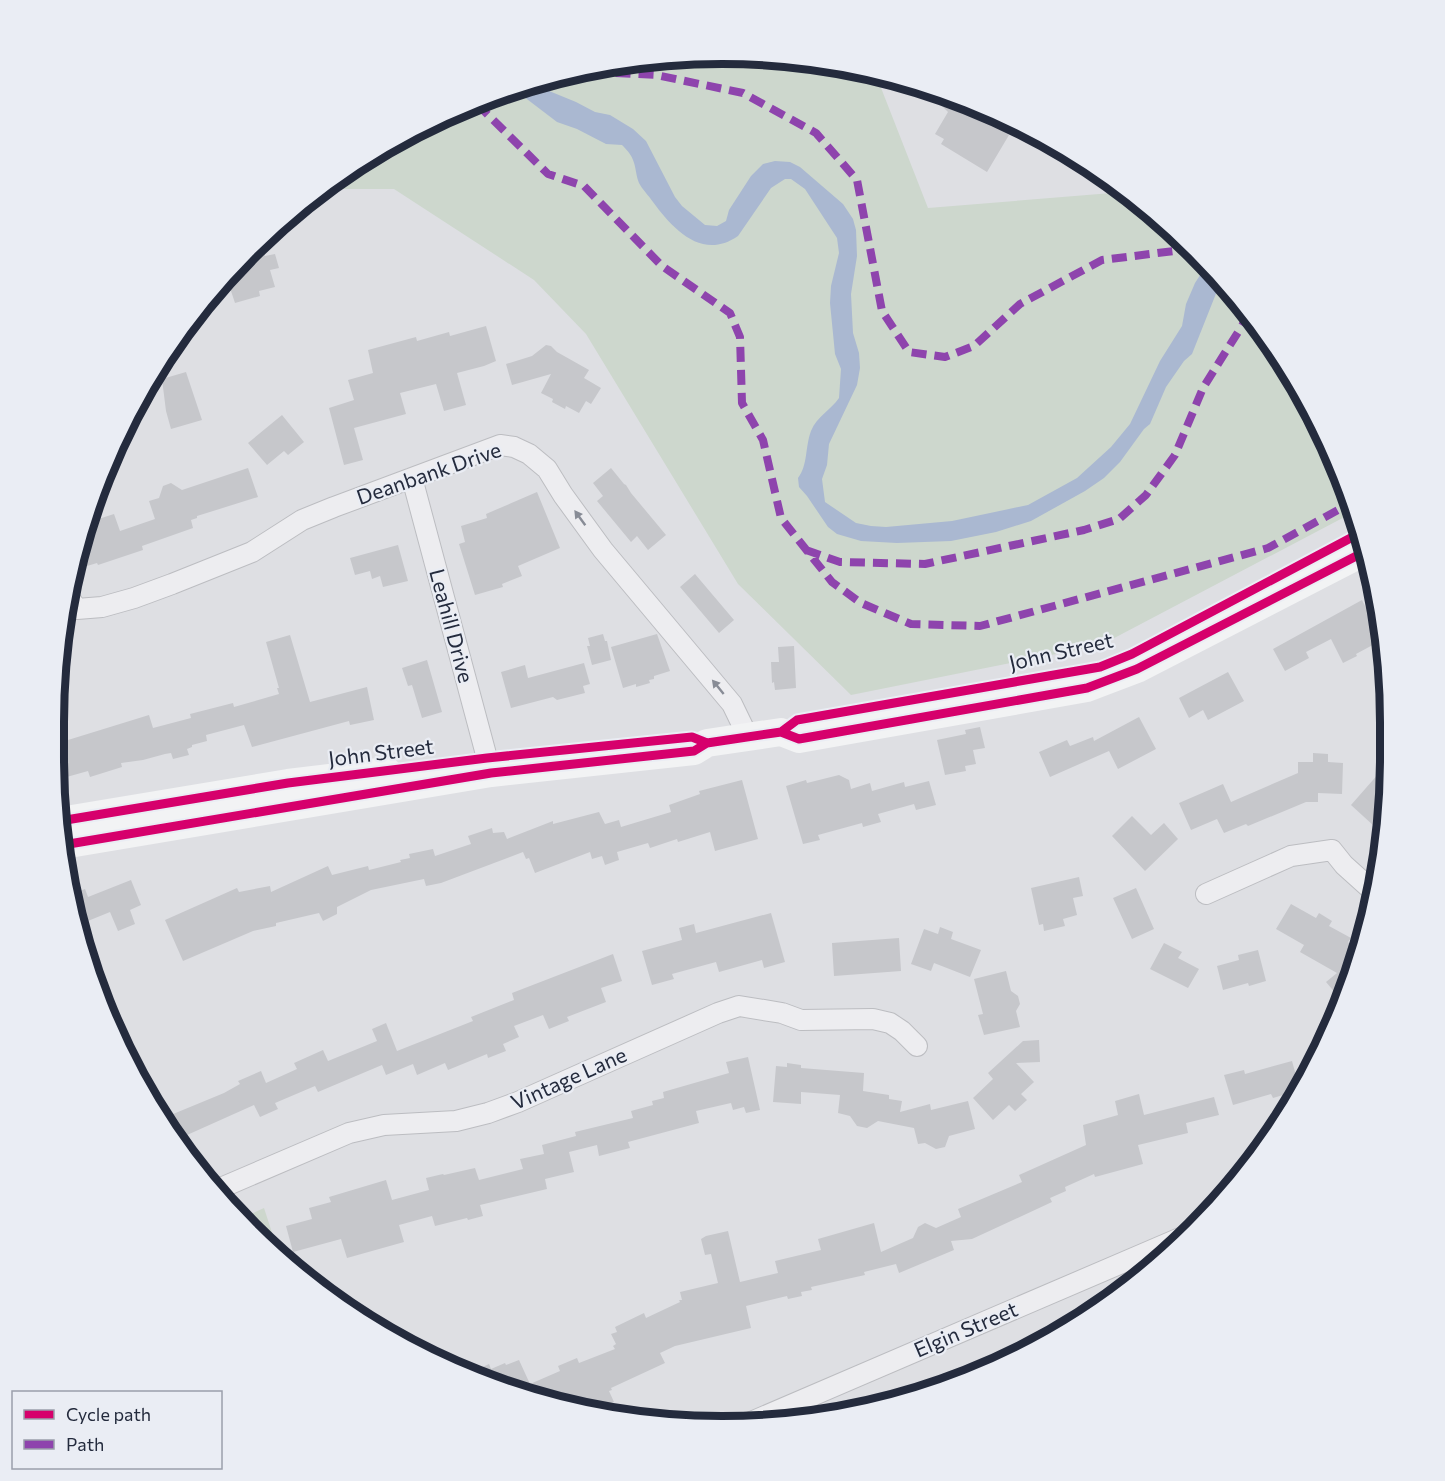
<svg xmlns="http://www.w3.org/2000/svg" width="1445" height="1481" viewBox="0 0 1445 1481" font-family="Commissioner,sans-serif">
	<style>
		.green { fill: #cdd7cd }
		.water { fill: #aab8d1 }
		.building { fill: #c6c7cb }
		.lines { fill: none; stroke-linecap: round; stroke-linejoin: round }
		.street-casing { stroke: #bcbdc1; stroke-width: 22 }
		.street { stroke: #ededf0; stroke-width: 20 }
		.secondary { stroke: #f2f3f4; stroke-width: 28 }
		.quiet { stroke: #8e44ad; stroke-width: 8; stroke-dasharray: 15 8; stroke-linecap: butt }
		.cycleway-casing { stroke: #eaedf4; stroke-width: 13 }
		.cycleway { stroke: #d6006c; stroke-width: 9 }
		.oneway { fill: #888c96 }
		.labels { text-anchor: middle; stroke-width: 4.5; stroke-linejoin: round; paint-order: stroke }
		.street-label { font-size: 21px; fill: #242b3d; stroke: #eaedf4 }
		.rim { fill: none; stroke: #242b3d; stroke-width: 8 }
	</style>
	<rect width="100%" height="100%" fill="#dedfe3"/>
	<path class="green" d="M679,55L810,60L876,75L928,208L1124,192L1164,220L1253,316L1322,427L1354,512L1101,645L851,695L738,584L586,334L534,280L394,189H320L427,123L550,77Z
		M264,1208L279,1254L250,1231L240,1219Z"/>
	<path class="water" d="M532,84L576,102L595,112L610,115L633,129L646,141L675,197L682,206L705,225L717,226L726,221L729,210L751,176L763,164L775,161L790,162L800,167L843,204L853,219L856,230L857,256L851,294L853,333L859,353L860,368L857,385L829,444L827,465L822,479L825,502L856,523L871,526L886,527L952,521L1028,505L1077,478L1111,447L1130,424L1160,361L1182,326L1186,304L1195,283L1206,266L1221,281L1192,354L1184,361L1166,387L1150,424L1144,429L1120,462L1104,478L1085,491L1031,521L996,532L951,541L897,543L861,541L837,534L828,527L807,496L799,487L798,478C808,465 805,447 811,431C817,416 831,410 839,398L841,369L835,354L830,303L831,286L839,253L837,238L805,189L791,179H785L771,188L738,236C702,261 673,229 653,202C649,196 642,189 639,183C636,176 636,167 633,160C631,154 626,149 622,145L606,144L577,129L557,122L515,90Z"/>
	<path class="building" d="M922,86L938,90L986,111L982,118L1009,135L987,172L941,144L944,139L935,134L948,112Z
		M261,243L265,256L275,254L279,268L270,270L275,287L259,291L260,296L235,303L226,276Z
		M486,326L496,361L484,366L457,373L466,405L444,411L436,384L400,393L406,414L354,428L363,460L344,465L329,408L354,400L348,380L373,373L368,350L416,337L417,341L449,332L450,336Z
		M546,345L551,346L557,352L589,370L584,378L601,388L591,404L586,401L579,413L566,406L565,409L552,402L553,399L541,393L551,374L512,385L506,364L532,356Z
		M186,372L202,420L171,429L166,411L162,379Z
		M282,415L304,442L288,455L284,451L267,465L248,443Z
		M248,468L258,497L197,516V518L191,520L193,528L142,546L143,550L98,565L97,563L87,566L81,546L86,523L114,514L120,531L155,519L149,501L159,498L163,486L171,483L182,490Z
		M611,468L624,484L626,485L631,493L666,535L648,550L637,536L631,542L597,501L603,496L593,483Z
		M537,492L560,548L518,566L522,576L502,584L503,587L475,595L459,544L465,542L461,526L487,518L486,514Z
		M398,545L408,581L383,587L380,576L372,579L370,571L355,575L350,558Z
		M695,574L734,620L719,633L680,587Z
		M1362,600L1382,640L1356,654L1357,656L1343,663L1331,639L1306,652L1309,658L1285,671L1273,649Z
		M603,634L605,641H607L611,660L592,665L587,646H590L588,638Z
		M657,634L670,671L654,676V679L649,680L650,683L636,687V684L623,688L611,647Z
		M290,635L310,702L367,687L374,720L350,725L349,721L252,747L244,725L206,735L207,741L192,745V747L187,749L189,755L173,759L171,753L165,754L143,760L121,763L122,767L90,777L88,771L56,780L55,744L149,715L153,728L191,718L190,714L233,703L234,707L279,694L277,688H279L266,642Z
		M794,646L796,688L775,690L774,682L772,683L771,662H779L778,647Z
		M427,660L442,712L422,718L412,685L408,686L402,668Z
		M584,663L590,684L583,686L585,693L557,700L553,697L511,708L501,672L525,665L528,678Z
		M1228,672L1244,701L1208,720L1203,710L1189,718L1179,698Z
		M1139,717L1156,749L1118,769L1109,751L1050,777L1039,752L1067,740L1070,746L1093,737L1094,741Z
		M980,727L985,748L973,750L976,764L965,766L966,771L945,775L937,740L966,734L965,730Z
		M1313,753L1328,754V762L1343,763L1342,794L1318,793V802H1306L1248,826L1246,824L1224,833L1217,819L1191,830L1179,803L1223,784L1231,802L1298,773V762H1313Z
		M1387,764L1386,837L1351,805Z
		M839,775L849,780L851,789L870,783L872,791L904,782L905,787L929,781L936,805L916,810L914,804L878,814L881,822L863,827L862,823L818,835L820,840L803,844L786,786L806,780L807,783Z
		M742,780L758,839L715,851L710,832L678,842L677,839L650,848L648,843L617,852L619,860L605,865L602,856L592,859L590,852L535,873L529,858L526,859L523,852L441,883L426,886L424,879L371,890L337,907V914L323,921L319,913L276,923V926L253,931L183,961L165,920L237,888L239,892L270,886L271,892L328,866L332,875L368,866L369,870L401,862L400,860L410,858L409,854L433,849L435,856L471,844L468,836L492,828L493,833L504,832L507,839L553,821V824L599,812L605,824L619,820L621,827L671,812L669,805L700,794L699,791Z
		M1132,816L1151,835L1164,823L1178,839L1145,871L1112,836Z
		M1079,877L1083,896L1073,898L1077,915L1063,919L1065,926L1044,931L1043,924L1039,925L1031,888Z
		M131,880L141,905L130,910L135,924L118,931L110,912L78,925L69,895L85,889L88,897Z
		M1136,888L1154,929L1132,939L1113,898Z
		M1291,904L1316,918L1319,913L1332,921L1329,926L1351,938L1348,942L1358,955L1360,953L1356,973L1343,1002L1326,982L1337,973L1300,952L1304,945L1276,929Z
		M771,913L785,962L764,968L762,960L719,972L716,962L672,974L674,979L652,985L642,951L682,940L679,928L694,924L696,933Z
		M940,927L953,932L951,939L981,950L970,977L934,963L931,971L911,964L924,929L938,934Z
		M899,938L901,971L834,976L832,943Z
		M1164,943L1182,952L1178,958L1199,969L1188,988L1150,969Z
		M1258,950L1266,981L1249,986L1248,983L1223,990L1217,966L1239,960L1238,955Z
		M613,954L622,981L601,988L606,1002L567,1017L569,1021L549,1029L543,1015L514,1026L519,1037L503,1044L506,1051L488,1058L487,1054L448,1070L445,1063L417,1075L413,1064L386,1075L382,1065L318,1092L315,1086L275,1103L278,1109L260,1117L254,1105L187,1135L199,1163L195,1165L167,1130L161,1119L224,1093L240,1084L238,1081L261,1071L266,1083L297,1069L294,1063L323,1050L328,1061L377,1041L372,1029L386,1023L397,1051L473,1021L471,1017L514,1000L512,993Z
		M1006,971L1011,991L1018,996L1020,1004L1016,1011L1020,1027L984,1035L978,1015L983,1014L974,979Z
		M1039,1040L1040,1062L1016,1063L1034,1082L1021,1094L1027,1100L1015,1111L1009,1105L993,1120L973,1098L993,1079L988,1073L1023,1041Z
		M748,1057L760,1110L746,1113L744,1107L733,1110L731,1103L696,1111L699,1123L628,1142L630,1148L599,1156L597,1145L569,1152L574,1172L545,1179L547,1189L480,1205L483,1216L468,1220L467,1218L435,1226L432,1216L399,1225L404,1242L347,1258L341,1239L293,1252L286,1226L312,1219L309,1208L331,1202L329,1197L386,1180L392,1200L429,1190L426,1178L443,1174L444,1175L475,1168L479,1180L523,1169L520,1159L544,1154L542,1145L576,1136L575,1132L633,1118L631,1111L653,1105L652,1101L664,1098L663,1092L729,1073L726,1062Z
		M1292,1061L1300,1090L1273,1098L1271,1094L1233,1105L1224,1075L1244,1070L1245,1074Z
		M787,1063L801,1065V1068L864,1073L863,1091L889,1095V1099L902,1101L900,1112L930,1104L931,1110L968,1101L975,1129L949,1136L945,1147L936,1149L925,1143L918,1144L914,1128L878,1121L867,1128L857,1126L850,1116L838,1113L840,1095L801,1092V1104L773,1102L776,1066L787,1067Z
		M1139,1094L1144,1115L1214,1097L1219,1115L1186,1123L1188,1133L1138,1145L1143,1164L1095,1177L1094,1174L1065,1187L1066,1191L1050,1198L1052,1202L972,1239L951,1241L954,1250L899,1273L896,1264L864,1272L865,1275L811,1287L812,1290L801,1292L802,1296L788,1299L787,1296L746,1306L751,1328L675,1346L660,1353L665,1363L611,1388L612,1390L609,1391L614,1402L592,1411L507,1391L468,1374L489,1364L491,1369L505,1363L506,1365L519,1360L530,1384L560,1371L558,1366L577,1358L579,1363L615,1349L613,1346L616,1344L611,1334L617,1332L615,1327L644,1313L646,1318L680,1302L679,1300H682L680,1292L718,1283L711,1254L705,1255L701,1239L706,1236L728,1231L740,1282L778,1273L775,1261L821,1250L818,1239L874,1223L881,1252L913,1238L918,1227L925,1223L936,1228L961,1217L958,1209L1022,1182L1019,1175L1086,1145L1083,1125L1118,1115L1115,1101Z"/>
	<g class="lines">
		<g class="street-casing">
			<path id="street" d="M412,478L491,773
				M69,597L77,609L102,607L134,598L172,584L252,552L302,520L334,507L500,445L514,447L529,454L547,469L563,495L603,550L732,704L748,737
				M1206,894L1291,856L1332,850L1344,865L1374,892
				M216,1190L349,1133L384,1125L456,1121L488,1113L518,1102L718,1013L739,1006L782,1013L801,1020L873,1019L890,1023L902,1031L917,1046
				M744,1425L1187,1235"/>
		</g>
		<use href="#street" class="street"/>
		<path class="secondary" d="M60,821L288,783L387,771
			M63,845L491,773L694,751L707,743L781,732L799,739L1087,688L1137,669L1368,550"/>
		<path class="quiet" d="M593,70L598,72L656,75L743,93L816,133L857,180L882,311L909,352L945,357L974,346L1020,304L1102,260L1190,249
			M477,104L548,174L584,186L662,266L730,313L740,337L742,403L763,440L781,518L832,582L861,603L911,624L980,626L1268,548L1351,503
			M806,550L840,562L925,564L1084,530L1119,519L1146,495L1175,455L1203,388L1250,313"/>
		<g class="cycleway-casing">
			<path id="cycleway" d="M781,732L797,720L1100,667L1132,654L1362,532
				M60,821L288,783L487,758L692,737L707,743
				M63,845L491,773L694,751L707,743L781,732L799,739L1087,688L1137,669L1368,550"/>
		</g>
		<use href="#cycleway" class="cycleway"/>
	</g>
	<defs><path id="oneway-solid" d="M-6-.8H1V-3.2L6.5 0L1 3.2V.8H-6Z" transform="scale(1.5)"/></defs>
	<g class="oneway">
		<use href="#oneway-solid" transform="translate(580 518) rotate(-126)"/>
		<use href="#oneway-solid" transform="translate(718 687) rotate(-129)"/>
	</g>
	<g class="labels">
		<g class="street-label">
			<text transform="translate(429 474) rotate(-19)" y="7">Deanbank Drive</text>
			<text transform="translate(451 626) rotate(75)" y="7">Leahill Drive</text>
			<text transform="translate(1061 652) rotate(-13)" y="7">John Street</text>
			<text transform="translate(381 753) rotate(-7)" y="7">John Street</text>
			<text transform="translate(569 1079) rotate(-24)" y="7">Vintage Lane</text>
			<text transform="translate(966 1330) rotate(-23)" y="7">Elgin Street</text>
		</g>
	</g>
	<path d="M0 0H1445V1481H0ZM722 64H722A658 658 0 0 1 1380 722V758A658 658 0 0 1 722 1416H722A658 658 0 0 1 64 758V722A658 658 0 0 1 722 64Z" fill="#eaedf4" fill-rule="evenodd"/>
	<path class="rim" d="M722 64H722A658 658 0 0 1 1380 722V758A658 658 0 0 1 722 1416H722A658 658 0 0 1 64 758V722A658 658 0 0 1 722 64Z"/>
	<rect x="12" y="1391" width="210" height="78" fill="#eaedf4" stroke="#9b9fab" stroke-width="1.5"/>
	<rect x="24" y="1410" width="30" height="9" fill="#d6006c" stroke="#9b9fab" stroke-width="1.5"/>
	<text x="66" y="1421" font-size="18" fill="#242b3d">Cycle path</text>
	<rect x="24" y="1440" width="30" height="9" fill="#8e44ad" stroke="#9b9fab" stroke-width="1.5"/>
	<text x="66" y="1451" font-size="18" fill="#242b3d">Path</text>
</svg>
